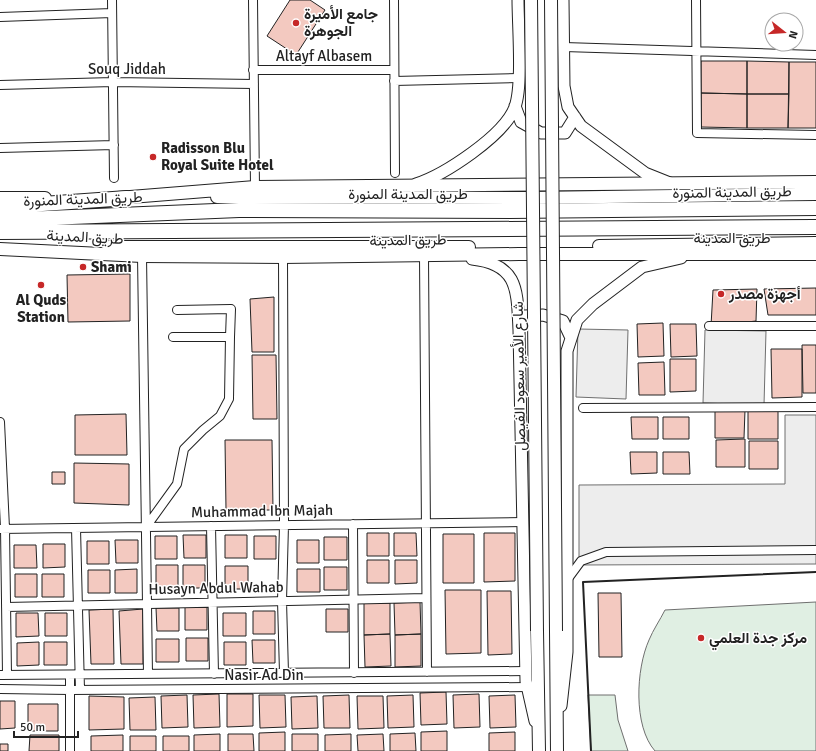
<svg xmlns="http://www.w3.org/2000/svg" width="816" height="751" viewBox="0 0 816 751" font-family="Signika,Vazirmatn,sans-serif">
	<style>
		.green { fill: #e0efe3; stroke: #6f6f6f }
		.parking { fill: #ededed; stroke: #6f6f6f }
		.building { fill: #f3c9c0; stroke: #222 }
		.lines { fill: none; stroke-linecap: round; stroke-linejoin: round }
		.street-casing { stroke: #222; stroke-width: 10 }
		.secondary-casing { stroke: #222; stroke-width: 13 }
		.primary-casing { stroke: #222; stroke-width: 14 }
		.highway-casing { stroke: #222; stroke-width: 16 }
		.street { stroke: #fff; stroke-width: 8 }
		.secondary { stroke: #fff; stroke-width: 11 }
		.primary { stroke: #fff; stroke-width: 12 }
		.highway { stroke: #fff; stroke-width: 14 }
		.primary-bridge-casing { stroke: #222; stroke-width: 14; stroke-linecap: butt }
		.primary-bridge { stroke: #fff; stroke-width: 12 }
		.wall { stroke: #222; stroke-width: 2 }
		.poi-dot { fill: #c62828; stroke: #fff; stroke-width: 1.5 }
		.labels { text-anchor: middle; stroke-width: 3; stroke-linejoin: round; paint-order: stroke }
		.poi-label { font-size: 15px; font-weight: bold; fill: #222; stroke: #fff; text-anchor: start }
		.street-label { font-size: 15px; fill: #222; stroke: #fff }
	</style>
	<rect width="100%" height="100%" fill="#fff"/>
	<path class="green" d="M816,602V751H655C633,726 636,669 649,640C653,630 660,620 665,610Z
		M588,695H615L618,720L628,751H591Z"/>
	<path class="parking" d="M578,329L628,330L626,399L576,397Z
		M705,330L766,331L764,405L703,403Z
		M785,415H816V564L579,565V485L785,484Z"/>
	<path class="building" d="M290,0H310L325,10L296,55L267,36Z
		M701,61H747V94L701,93Z
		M747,61L789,62V94H747Z
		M789,62H816V128H788Z
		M701,93L747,94V128L701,127Z
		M747,94H789L788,128H747Z
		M130,274V321L68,322L67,275Z
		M816,288V315H768L764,289Z
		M757,289L756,321L711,326L713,290Z
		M274,297V352H252L250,299Z
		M663,323L664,356L638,357L637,324Z
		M670,324H696L697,356L671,357Z
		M802,345H816V393H803Z
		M771,349H802V397L772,398Z
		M252,355H276L277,419H253Z
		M670,359H696V391L670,392Z
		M664,362L665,395H639L638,363Z
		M715,410H745L744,438H715Z
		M748,411H778V439H748Z
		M126,414L127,455H75V415Z
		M631,417H658V439H632Z
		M663,417H689V439H663Z
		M745,439V467H716V440Z
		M225,440H272L273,510H226Z
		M749,441H778V469H749Z
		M630,452H657V473L631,474Z
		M663,452H689L690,474H663Z
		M74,463L129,464V505L74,503Z
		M52,472H65V484H52Z
		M367,533H389V556H367Z
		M394,533H416L417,556H394Z
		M484,533H515V581L484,582Z
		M443,534H474V583H443Z
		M183,535H206V558H184Z
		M225,535H247V558H225Z
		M155,536H177V559H155Z
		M254,536H276V559H254Z
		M324,537H347V560H324Z
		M115,540H138V563H116Z
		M297,540H319V563H297Z
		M87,541H109V564H87Z
		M43,544H65V567L43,568Z
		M14,545H36L37,568H14Z
		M367,560H389V583H367Z
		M395,560H417V583L395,584Z
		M156,565H178V588H156Z
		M183,565H205V588H183Z
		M225,566H248V589H225Z
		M324,567H347V590H324Z
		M137,569V593H115V570Z
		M297,569H320V592H297Z
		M88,570H110V593H88Z
		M15,574H37V597H15Z
		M42,574H64V597H42Z
		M445,590H481V653L446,654Z
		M487,591H511L512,654L488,655Z
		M598,593H621L622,657H599Z
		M420,602L421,634L395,635L394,603Z
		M364,603H390V634L364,635Z
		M185,607H207V630H185Z
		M156,608H179V631H157Z
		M113,609L114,664H91L89,610Z
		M143,609V664H121L119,611Z
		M326,609H348V632H326Z
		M253,611H275V634H253Z
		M16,613H38L39,636L16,637Z
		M45,613H67V636H45Z
		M223,613H246V636H223Z
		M390,634L391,666L365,667L364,635Z
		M421,634V666L395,667V635Z
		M186,638H208V661H186Z
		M156,639H179V662H156Z
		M252,640H275V663H253Z
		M39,642V665L17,666V643Z
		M44,642H67V665H44Z
		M224,642H246V665H224Z
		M446,692L447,724L421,725L420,693Z
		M219,694L220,727L194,728L193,695Z
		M227,694H253V726L227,727Z
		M479,694L480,727L454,728L453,695Z
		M187,695L188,727L162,728L161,696Z
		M259,695H285L286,727L260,728Z
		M349,695L350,728H324L323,696Z
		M413,695L414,727L388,728L387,696Z
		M515,695L516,727L490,728L489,696Z
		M89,696L124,697V729L89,730Z
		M317,696L318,728L292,729L291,697Z
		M357,696H383L384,728L358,729Z
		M155,697L156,730H130L129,698Z
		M0,701H15V728L0,729Z
		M28,704H58V731H28Z
		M447,731V751H421V732Z
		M285,732V751H259V733Z
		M515,732V751H489V733Z
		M415,733L416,751H390V734Z
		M220,734V751H194V735Z
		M228,734H253L254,751H228Z
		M292,734H318V751H292Z
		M351,734V751H325V735Z
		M383,734L384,751H358L357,735Z
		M30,735H59V751H29Z
		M123,735V751H91V736Z
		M130,736H156V751H130Z
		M163,736H189V751H163Z
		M0,744H8V751H0Z"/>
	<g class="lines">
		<g class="street-casing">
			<path id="street" d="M112,0L114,178
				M253,0L255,187
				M394,0L395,173
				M696,0L697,133L816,135
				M0,17L112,13
				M564,47L816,55
				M253,70H394
				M394,81L518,78
				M0,85L113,82L254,84
				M0,148L114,145
				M142,256L148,674
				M424,256L427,672
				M283,257L284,525L282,601L284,673
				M177,310L231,309L230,337
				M709,326H816
				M583,408L816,407
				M0,422L5,528L7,675
				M353,524L354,673
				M211,526L214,674
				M146,527L177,484L184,449L203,430L220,416L229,399L230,337H173
				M76,528L80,690
				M0,529L524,522
				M567,580L581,561L606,552L816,550
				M6,607L426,598
				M0,675L526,671
				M70,675V751
				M0,689L70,690L528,687"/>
		</g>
		<g class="secondary-casing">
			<path id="secondary" d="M563,0L564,86L568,107L581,126L645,173L670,183
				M515,106L521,122L541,133H565L575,117
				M416,184C444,175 504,136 515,107C523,84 518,26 518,0
				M472,259C519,264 517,291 519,330L526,681L535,721
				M520,328L525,316L543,315L563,321L571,338
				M561,706L567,652V351L577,320L593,304L642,267L681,258"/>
		</g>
		<g class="primary-casing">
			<path id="primary" d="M217,197L532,198L816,194
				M0,198H45
				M118,198L255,187L816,182
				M599,246L816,243
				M109,247H469
				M0,249L142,256L283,257L519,254H816
				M537,631L539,751
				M556,631L557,751"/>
		</g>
		<g class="highway-casing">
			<path id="highway" d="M0,207L127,198
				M0,220L239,210L510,211L816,208
				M0,232L816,227"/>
		</g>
		<use href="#street" class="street"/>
		<use href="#secondary" class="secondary"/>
		<use href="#primary" class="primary"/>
		<use href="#highway" class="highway"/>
		<g class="primary-bridge-casing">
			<path id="primary-bridge" d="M531,0L537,631
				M551,0L556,631"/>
		</g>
		<use href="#primary-bridge" class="primary-bridge"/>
		<path class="wall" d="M591,751L583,582L816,572"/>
	</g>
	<g class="poi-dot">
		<circle cx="296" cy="23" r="4"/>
		<circle cx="153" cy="157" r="4"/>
		<circle cx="83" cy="267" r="4"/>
		<circle cx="41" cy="285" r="4"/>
		<circle cx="721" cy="294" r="4"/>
		<circle cx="701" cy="638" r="4"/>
	</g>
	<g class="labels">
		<g class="poi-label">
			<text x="304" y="19">جامع الأميرة<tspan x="304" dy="17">الجوهرة</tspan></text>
			<text x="161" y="153">Radisson Blu<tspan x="161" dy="17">Royal Suite Hotel</tspan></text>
			<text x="91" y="272">Shami</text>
			<text x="729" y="299">أجهزة مصدر</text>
			<text x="41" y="305" text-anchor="middle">Al Quds<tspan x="41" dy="17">Station</tspan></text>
			<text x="709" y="643">مركز جدة العلمي</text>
		</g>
		<g class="street-label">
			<text x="324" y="61">Altayf Albasem</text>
			<text x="127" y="74">Souq Jiddah</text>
			<text transform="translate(732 192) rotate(-1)" y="5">طريق المدينة المنورة</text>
			<text x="408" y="199">طريق المدينة المنورة</text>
			<text transform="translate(83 199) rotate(-2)" y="5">طريق المدينة المنورة</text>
			<text transform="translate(85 237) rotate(3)" y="5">طريق المدينة</text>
			<text x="732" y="243">طريق المدينة</text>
			<text transform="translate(408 240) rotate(-1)" y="5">طريق المدينة</text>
			<text transform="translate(519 376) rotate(-91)" y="5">شارع الأمير سعود الفيصل</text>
			<text transform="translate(262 511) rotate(-1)" y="5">Muhammad Ibn Majah</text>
			<text transform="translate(216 588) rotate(-1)" y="5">Husayn Abdul Wahab</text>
			<text x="264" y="680">Nasir Ad Din</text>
		</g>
	</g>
	<g transform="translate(784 32) rotate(107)"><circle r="19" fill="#ffffff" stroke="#a7a7a7"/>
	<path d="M0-3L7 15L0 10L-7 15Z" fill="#c62828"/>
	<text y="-6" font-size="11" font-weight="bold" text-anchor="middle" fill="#222222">N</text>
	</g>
	<path d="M14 731v6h64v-6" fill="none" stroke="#222222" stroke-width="2"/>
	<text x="20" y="731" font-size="12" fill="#222222" stroke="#ffffff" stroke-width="3" paint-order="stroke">50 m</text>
</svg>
